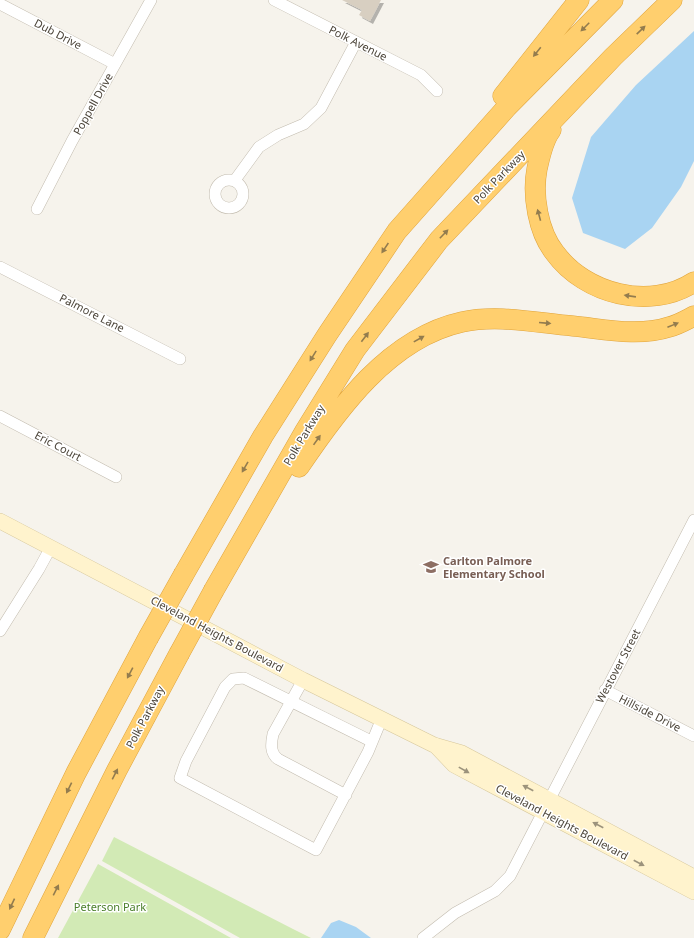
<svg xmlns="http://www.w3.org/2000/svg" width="694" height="938" viewBox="0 0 694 938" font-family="'Noto Sans',sans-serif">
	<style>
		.green { fill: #d2eab5 }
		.water { fill: #a9d4f2 }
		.building { fill: #d8cfc1; filter: url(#shadow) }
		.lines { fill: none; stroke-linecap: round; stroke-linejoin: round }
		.street-casing { stroke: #c2bbae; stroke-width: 12 }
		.secondary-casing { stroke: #d6c79b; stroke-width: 16 }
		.highway-casing { stroke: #e0a43c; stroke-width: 21 }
		.street { stroke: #fff; stroke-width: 11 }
		.secondary { stroke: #fff3cd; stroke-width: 15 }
		.highway { stroke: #ffcf6e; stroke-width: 20 }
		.highway-bridge-casing { stroke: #e0a43c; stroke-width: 21; stroke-linecap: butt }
		.highway-bridge { stroke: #ffcf6e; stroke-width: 20 }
		.oneway { fill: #937c4e }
		.oneway2 { fill: #9c937c }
		.labels { text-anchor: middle; stroke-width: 3; stroke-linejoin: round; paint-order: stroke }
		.street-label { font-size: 11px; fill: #4b4439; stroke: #fff }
		.education-label { font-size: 11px; font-weight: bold; fill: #785e54; stroke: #fff; text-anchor: start }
		.park-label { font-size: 11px; fill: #4a7f2a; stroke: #fff }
	</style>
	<defs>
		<filter id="shadow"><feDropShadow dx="3" dy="3" stdDeviation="0" flood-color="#0004"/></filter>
	</defs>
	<rect width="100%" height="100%" fill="#f6f3ec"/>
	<path class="green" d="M114,837L293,929L311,938H240L102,861Z
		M98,864L231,938H58Z"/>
	<path class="water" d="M694,31V161L681,187L652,228L625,249L583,233L572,198L591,137L636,85Z
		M339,920L356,927L371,938H321L331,923Z"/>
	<path class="building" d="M342,0H381L370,21L359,15L362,10Z"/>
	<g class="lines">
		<g class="street-casing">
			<path id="street" d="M274,0L421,75L437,91
				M0,4L115,64
				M215 194a14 14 0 1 1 28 0a14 14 0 1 1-28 0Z
				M235,180L259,147L278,135L304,124L321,108L356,42
				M37,209L72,141L151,0
				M0,267L180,359
				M0,416L116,477
				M0,631L39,569L51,547
				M303,680L273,734C271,744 270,753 278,759L346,795
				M605,690L694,736
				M371,741L244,678L233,679L225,687L186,761L180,778L316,850L368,752L382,718
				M423,938L455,913L495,891L510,876L694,520"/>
		</g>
		<g class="secondary-casing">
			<path id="secondary" d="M0,521L303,680L434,745L462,753L694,877
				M435,745L454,765L694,892"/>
		</g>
		<g class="highway-casing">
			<path id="highway" d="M503,96L579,0
				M551,130C543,140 540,156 537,169C532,195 538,232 555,253C585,294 650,311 694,282
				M299,467C338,409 389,338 462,322C498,314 537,323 573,326C604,329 638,337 669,327C678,325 686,320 694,316
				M184,574L263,436L327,335L397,231L507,107L613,0
				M214,590L305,431L355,350L439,240L613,57L672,0
				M0,930L76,773L148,638
				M33,938L117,770L179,654"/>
		</g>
		<use href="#street" class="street"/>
		<use href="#secondary" class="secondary"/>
		<use href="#highway" class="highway"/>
		<g class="highway-bridge-casing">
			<path id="highway-bridge" d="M148,638L184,574
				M179,654L214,590"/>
		</g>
		<use href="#highway-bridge" class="highway-bridge"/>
	</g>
	<defs><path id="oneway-solid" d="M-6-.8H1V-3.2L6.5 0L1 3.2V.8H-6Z"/></defs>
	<g class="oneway">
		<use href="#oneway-solid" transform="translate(585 27) rotate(135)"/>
		<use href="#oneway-solid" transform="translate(641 30) rotate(-44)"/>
		<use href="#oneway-solid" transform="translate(537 52) rotate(129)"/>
		<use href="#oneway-solid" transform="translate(539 215) rotate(-105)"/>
		<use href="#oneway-solid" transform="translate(444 234) rotate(-46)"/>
		<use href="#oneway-solid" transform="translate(385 248) rotate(124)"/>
		<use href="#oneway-solid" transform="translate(630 296) rotate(-172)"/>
		<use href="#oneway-solid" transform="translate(545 323) rotate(5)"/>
		<use href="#oneway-solid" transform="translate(673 325) rotate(-22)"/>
		<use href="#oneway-solid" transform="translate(365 337) rotate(-53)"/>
		<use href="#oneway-solid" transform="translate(419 339) rotate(-29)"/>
		<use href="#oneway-solid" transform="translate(313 356) rotate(122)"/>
		<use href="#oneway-solid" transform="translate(317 440) rotate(-55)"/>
		<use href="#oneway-solid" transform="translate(245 467) rotate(120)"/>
		<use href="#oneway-solid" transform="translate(130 673) rotate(118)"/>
		<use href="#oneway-solid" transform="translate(115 774) rotate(-63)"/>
		<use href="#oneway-solid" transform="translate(69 788) rotate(116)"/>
		<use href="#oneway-solid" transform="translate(56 890) rotate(-63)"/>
		<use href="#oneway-solid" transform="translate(12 904) rotate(115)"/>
	</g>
	<g class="oneway2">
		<use href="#oneway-solid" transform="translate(464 770) rotate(29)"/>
		<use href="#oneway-solid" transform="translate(528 788) rotate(-152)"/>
		<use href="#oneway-solid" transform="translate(598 825) rotate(-152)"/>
		<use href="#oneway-solid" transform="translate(639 863) rotate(28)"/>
	</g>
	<defs>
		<g id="school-bare" transform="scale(1.2)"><path d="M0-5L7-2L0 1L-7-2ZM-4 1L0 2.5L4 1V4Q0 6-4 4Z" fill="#8d6e63" stroke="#fff" stroke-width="2.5" paint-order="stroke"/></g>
	</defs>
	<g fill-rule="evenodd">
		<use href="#school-bare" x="431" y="567"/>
	</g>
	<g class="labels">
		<g class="street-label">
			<text transform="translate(58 34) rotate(28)" y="4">Dub Drive</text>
			<text transform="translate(358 43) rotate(27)" y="4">Polk Avenue</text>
			<text transform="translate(93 104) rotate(-61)" y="4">Poppell Drive</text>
			<text transform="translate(499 177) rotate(-46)" y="4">Polk Parkway</text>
			<text transform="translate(92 313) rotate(27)" y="4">Palmore Lane</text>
			<text transform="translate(304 435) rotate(-59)" y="4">Polk Parkway</text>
			<text transform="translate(58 446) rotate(28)" y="4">Eric Court</text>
			<text transform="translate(217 634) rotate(28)" y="4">Cleveland Heights Boulevard</text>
			<text transform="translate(618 666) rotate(-62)" y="4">Westover Street</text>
			<text transform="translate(650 713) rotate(27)" y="4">Hillside Drive</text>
			<text transform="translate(145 717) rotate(-62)" y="4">Polk Parkway</text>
			<text transform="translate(562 822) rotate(28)" y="4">Cleveland Heights Boulevard</text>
		</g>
		<g class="education-label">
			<text x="443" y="565">Carlton Palmore<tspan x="443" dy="13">Elementary School</tspan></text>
		</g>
		<g class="park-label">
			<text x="110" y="911">Peterson Park</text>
		</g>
	</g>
</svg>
